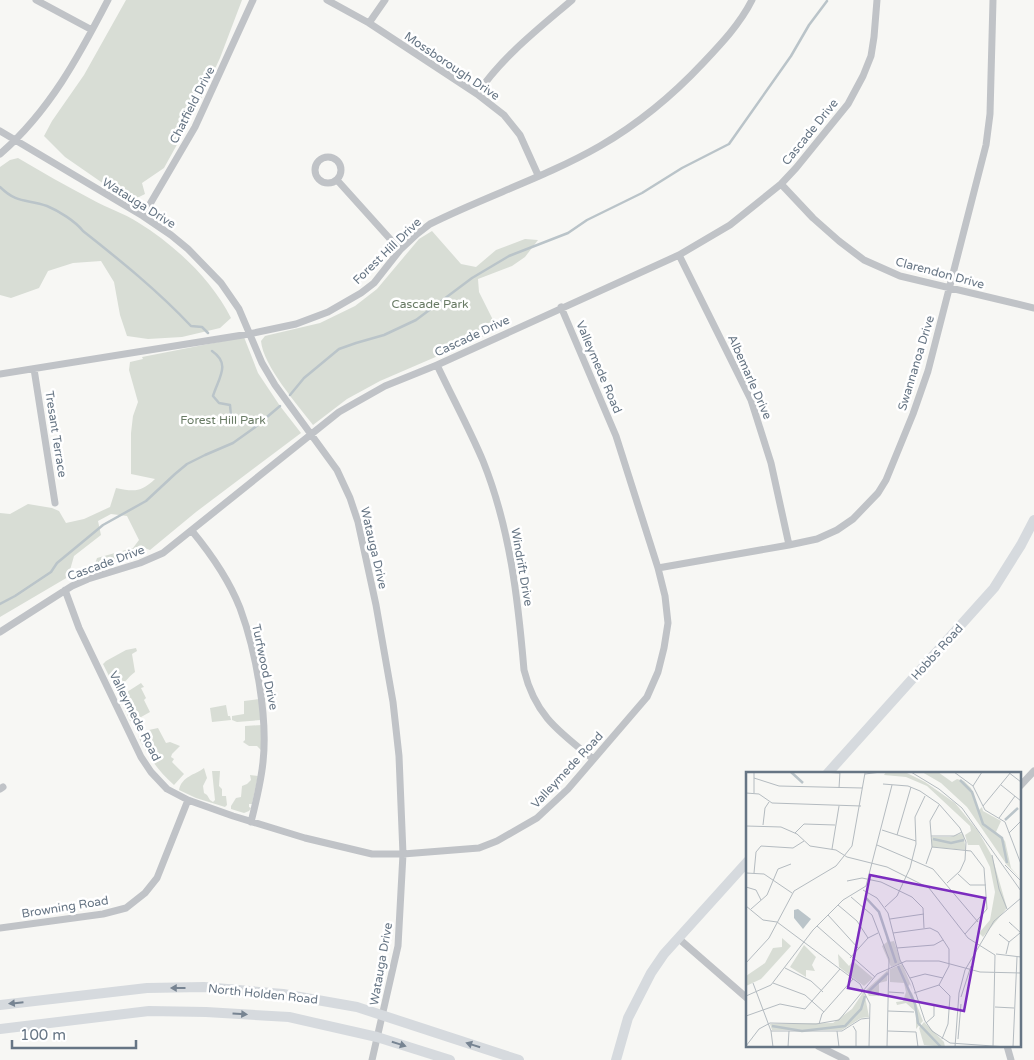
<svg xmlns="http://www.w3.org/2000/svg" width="1034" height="1060" viewBox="0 0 1034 1060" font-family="'Varela Round',sans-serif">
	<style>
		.green { fill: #d8ddd5 }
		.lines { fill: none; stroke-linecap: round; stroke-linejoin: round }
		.stream { stroke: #bac4c9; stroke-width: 2.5 }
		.street { stroke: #c0c3c7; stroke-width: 7 }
		.secondary { stroke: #d6dade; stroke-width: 10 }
		.oneway { fill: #778492 }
		.labels { text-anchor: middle; stroke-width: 5; stroke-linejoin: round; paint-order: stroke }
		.street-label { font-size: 12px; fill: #667584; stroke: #fff }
		.park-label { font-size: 12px; fill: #697b65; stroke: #fff }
		.inset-river { fill: none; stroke: #bac4c9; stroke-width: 2.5 }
		.inset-road { fill: none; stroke: #b4bbc0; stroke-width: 1 }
		.view { fill: #7b2cbf; fill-opacity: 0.15; stroke: #7b2cbf; stroke-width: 2.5 }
		.inset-edge { fill: none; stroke: #667584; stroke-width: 2.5 }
	</style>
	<rect width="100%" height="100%" fill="#f7f7f4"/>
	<path class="green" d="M126,0H242L220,58L195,112L164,168L142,183L145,194L133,200L104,184L65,157L44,136L52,121L84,75Z
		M18,158C42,172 66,186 91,199C107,208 124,213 139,223C176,246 212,280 231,318L220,328L182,337L148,339L127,336L120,315L114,282L101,261L73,263L48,271L39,288L11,298L0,295V167L10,160Z
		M432,231L461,264L476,267L496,250L525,239L538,240L525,257L512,266L478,279L479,292L498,330L380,381L347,399L313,425C298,405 263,366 261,341L265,336L269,335L320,323L355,306L377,289L419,239Z
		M244,337L258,373L280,406L301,433L196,512L150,550L142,547L140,555L94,567L97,558L133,548L139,540L127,516L111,514L98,521L101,535L74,556L68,577L0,617V513L10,514L28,504L52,508L59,511L66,523L84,519L110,507L116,488C135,492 141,492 155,479L131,474V433L133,416L138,402L129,370L130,362L143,359L142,357Z
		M136,648L137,651L132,654L135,672C127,678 124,685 115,688L103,664L106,661L126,650Z
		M141,683L144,687L141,688L146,698L144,700L150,712L134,721H130L117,692L124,689L127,692Z
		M259,699L261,720L237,722L232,720V716L244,714V701Z
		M226,705L228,716H230L231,720L212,722L210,708Z
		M262,725V751L257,746H249L243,742L245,740V726Z
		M158,728L166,743L170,742L180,746L172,754L171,757L174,759L172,762L184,774L174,785C158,771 147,755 138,736L149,730Z
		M204,768L207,778L203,786L204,793L207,795L210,800L213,802L215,800L212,771H220L219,786L222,789V796H226L227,805L225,807L196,798L179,790C182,776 195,775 204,768Z
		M250,775L258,776L252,804H249V807L251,808L249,811L244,813L231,809V806L236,798L241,797L242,786L247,784L251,780Z"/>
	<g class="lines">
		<path class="stream" d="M0,187C17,204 27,199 47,206C59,211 75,221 83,231C121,261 158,291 191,326L202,327L208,333
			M212,351C231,364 219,377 213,396L219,403L230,405L231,416L237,422L245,423L251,419L254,422V428
			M290,395L304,378L339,349L356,343L384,335L416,320L472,278L509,256L568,233L587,220L642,193L682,168L729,144L791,56L809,25L827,1
			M0,604L15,596L51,572L57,563L103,525L146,501L175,474L187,464L205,455L233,443L254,428L280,406"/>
		<path class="street" d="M36,0L92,30
			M327,0L369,23L477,94L504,115L520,135L538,175
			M369,23L385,0
			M477,94C502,57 538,29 572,0
			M0,131L143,216L171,235L188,249L221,283L239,309L262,363L275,385L337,470L350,498L358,522L376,605L393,702L399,756L403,854L398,946L372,1060
			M0,154C49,112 79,56 108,0
			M315 170a13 13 0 1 1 26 0a13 13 0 1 1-26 0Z
			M337,180L400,250
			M781,184L813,218L839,241L864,260L900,276L1034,308
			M143,216L195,127L253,0
			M679,255L751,400L771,463L789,545
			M437,365C452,397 469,428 483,461C510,528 518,599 524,670C535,715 558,731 593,759
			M34,369L55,503
			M0,374L249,334L296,324L328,312L361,293L374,283L400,250L417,234L430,224C486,196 546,177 600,146C638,124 673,95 703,63C721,44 740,24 752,0
			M192,531C211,554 229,580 240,608C256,651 268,717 263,762C261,782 256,802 251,822
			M658,568L789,545L817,539L837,530L853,519L878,493L886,480L913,414L928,371L986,145L990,114L993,0
			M65,590L79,628L141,757L151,772L167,789L188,800L233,816L305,838L372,854H403L479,848L497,841L537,818L568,789L647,697L658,672L664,648L668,623L665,596L658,568L616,436L561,307
			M0,632L72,586L88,579L140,563L163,553L339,412L385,386L437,365L679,255L730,225L781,184L796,168L848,104L863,76L871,56L874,37L877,0
			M1020,786L1034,771
			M0,789L3,787
			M0,928L103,914L126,908L145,893L157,878L188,800
			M678,938L748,999
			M818,1046L846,1060
			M1007,1046L1011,1060"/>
		<path class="secondary" d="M827,774L994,588L1021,545L1034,520
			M0,1005L147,988L204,987L283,994L357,1007L519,1060
			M0,1029L149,1011L206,1012L289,1017L377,1037L450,1060
			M616,1060L628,1018L651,973L664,954L748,861"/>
	</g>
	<defs><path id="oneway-solid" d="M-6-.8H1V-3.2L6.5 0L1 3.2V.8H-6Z" transform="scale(1.25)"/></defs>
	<g class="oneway">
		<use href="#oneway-solid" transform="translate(178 988) rotate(180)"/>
		<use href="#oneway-solid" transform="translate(16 1003) rotate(174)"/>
		<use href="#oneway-solid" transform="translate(240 1014) rotate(4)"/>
		<use href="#oneway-solid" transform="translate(399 1044) rotate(17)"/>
		<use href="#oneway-solid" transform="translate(473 1045) rotate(-162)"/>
	</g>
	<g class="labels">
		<g class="street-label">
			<text transform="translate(452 66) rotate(34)" y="4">Mossborough Drive</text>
			<text transform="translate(192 105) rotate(-63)" y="4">Chatfield Drive</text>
			<text transform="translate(810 132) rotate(-51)" y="4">Cascade Drive</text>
			<text transform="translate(139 203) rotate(32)" y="4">Watauga Drive</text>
			<text transform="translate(387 251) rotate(-44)" y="4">Forest Hill Drive</text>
			<text transform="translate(940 273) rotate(15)" y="4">Clarendon Drive</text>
			<text transform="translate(472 336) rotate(-25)" y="4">Cascade Drive</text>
			<text transform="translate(916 363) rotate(-73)" y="4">Swannanoa Drive</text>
			<text transform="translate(599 367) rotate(67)" y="4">Valleymede Road</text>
			<text transform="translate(750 377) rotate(66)" y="4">Albemarle Drive</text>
			<text transform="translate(56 434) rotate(81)" y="4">Tresant Terrace</text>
			<text transform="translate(374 548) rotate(77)" y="4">Watauga Drive</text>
			<text transform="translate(106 563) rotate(-20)" y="4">Cascade Drive</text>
			<text transform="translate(522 567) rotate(80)" y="4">Windrift Drive</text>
			<text transform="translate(937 652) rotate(-48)" y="4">Hobbs Road</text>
			<text transform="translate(265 667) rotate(78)" y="4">Turfwood Drive</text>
			<text transform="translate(135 716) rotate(63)" y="4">Valleymede Road</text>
			<text transform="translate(567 770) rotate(-47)" y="4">Valleymede Road</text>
			<text transform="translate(65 907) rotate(-9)" y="4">Browning Road</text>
			<text transform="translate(381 964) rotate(-80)" y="4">Watauga Drive</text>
			<text transform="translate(263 994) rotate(6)" y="4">North Holden Road</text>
		</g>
		<g class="park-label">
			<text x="430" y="308">Cascade Park</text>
			<text x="223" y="424">Forest Hill Park</text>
		</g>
	</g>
	<g transform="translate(746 772)">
		<rect width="275" height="275" fill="#f7f7f4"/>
		<path d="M140,0H159L179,10L209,31L232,59L246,84L261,136L237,165L233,161L244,148L249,120L244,95L233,73H222L219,63L225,59L224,54L181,14L160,5L138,3ZM176,0H192L206,10L211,7L218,9L225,16L232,39L236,35L237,39L255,49L250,60L259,69L265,96L275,107L261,93L221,35L195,11ZM217,61L220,78L186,75V65H204ZM140,162L143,170L148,169L155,191L145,195L136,174L141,170ZM36,166L45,174L15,207L0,214V204L19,191L27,176L36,175ZM58,173L70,185L66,193L69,199L60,198V205L44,195ZM92,182L103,194L107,189L127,206L118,214L93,195ZM156,192L165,213L166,218L164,212L161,216L166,221L177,249L170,257V240L160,231L151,233L150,230L157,229L160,220L158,211L144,210V197ZM142,198L141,209L133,211V224H123L120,218ZM118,219L123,245L115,246L96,258H26L24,252L87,251L106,237ZM178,250L198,270L199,275L178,273L173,256Z" fill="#d8ddd5"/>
		<path d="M52,137L65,147L57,157L48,146V138Z" fill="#bac4c9"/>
		<path class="inset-river" d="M45,0L57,11M214,8L226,20L237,52L256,66L261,91M259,48L272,36M187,67L205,71L218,68M120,126L133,140L150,191M152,194L169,232L172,251L195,275M122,220L142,201M26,254L56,259L99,254L115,237L119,224"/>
		<path class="inset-road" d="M74,0L94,1M165,0L193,17L216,36L275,119M208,0L227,14L239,38L259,50L275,92M262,0L275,10M119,2L135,0M8,6L33,14L116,16M137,12L162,14L174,19L193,32L214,56L220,70L219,88L214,99L201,111M255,13L275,29M227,14L236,0M93,16L94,0M0,21L13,22L26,31L115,34M8,21V0M237,34L265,0M253,46L269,24M17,53L19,36L23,30M0,54L35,55L51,62L64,74L90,78L101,85L141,95L183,116L222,166L249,183L247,275M136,58L170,69M49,61L58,52L89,53M263,61L275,49M151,63L165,15M185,64H208L216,60M131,73L187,97L232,150M186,75L225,79L238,96L241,137L219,162M86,77L93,34M246,83L253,117L261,137M180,92L186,75L184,49L193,33M259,93L275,109M0,101L18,102L46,121M8,101L10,80L15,74L47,76L58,69M212,102L224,113H240M101,109L116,106L135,110L166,125L177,136L178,156M0,115L10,118L15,128M117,118L131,126L142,141L154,188L166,210L179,249L186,259L204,271L261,275M105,125L126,143L143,187L141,275M92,133L111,149L122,166M0,134L17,148L31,150L114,212L124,232L123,275M139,135L151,124L164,96L170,72L169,45L179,24M5,137L21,123L32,97L45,92M82,143L112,176M144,147L178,142M266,153L263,150L275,161M71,154L129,205M147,161L184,156L192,160L203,177V194L193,213L168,221M255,164L253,162L263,170M151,176L188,173L197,168M250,182L275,185M260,182L263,170L274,161M104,186L122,166L132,161M0,191L23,166L48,119L90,94L106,74L119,1M39,196L65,209L77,220M164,206L179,202L197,206M7,211L25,259L27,275M27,211L59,223L78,240M193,213L204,224L202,252L196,267M143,220L158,221M0,224L25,213L67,158L97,128L120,114L146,13M215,225L225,194M249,235L268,236M142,239L168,240M0,244L34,232L59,237L94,197M180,251L188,244V232M73,252L76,242L107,207M107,254L110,259V275M25,259H96L115,247L124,246M91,259L93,275M142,259L170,260L172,275M212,267L215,232M0,274L13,257L24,251L70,252L93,248L131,202L160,189H193L234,200L275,201M42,275L43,259M209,275L213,221L219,198L248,149L275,126M267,275L271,185"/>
		<path class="view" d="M124,103L239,126L218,239L102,216Z"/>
		<rect width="275" height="275" class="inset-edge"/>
	</g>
	<path d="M12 1040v8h124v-8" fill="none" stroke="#667584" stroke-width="2.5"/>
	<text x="20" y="1040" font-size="15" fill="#667584" stroke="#ffffff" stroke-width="4" paint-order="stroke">100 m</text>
</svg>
